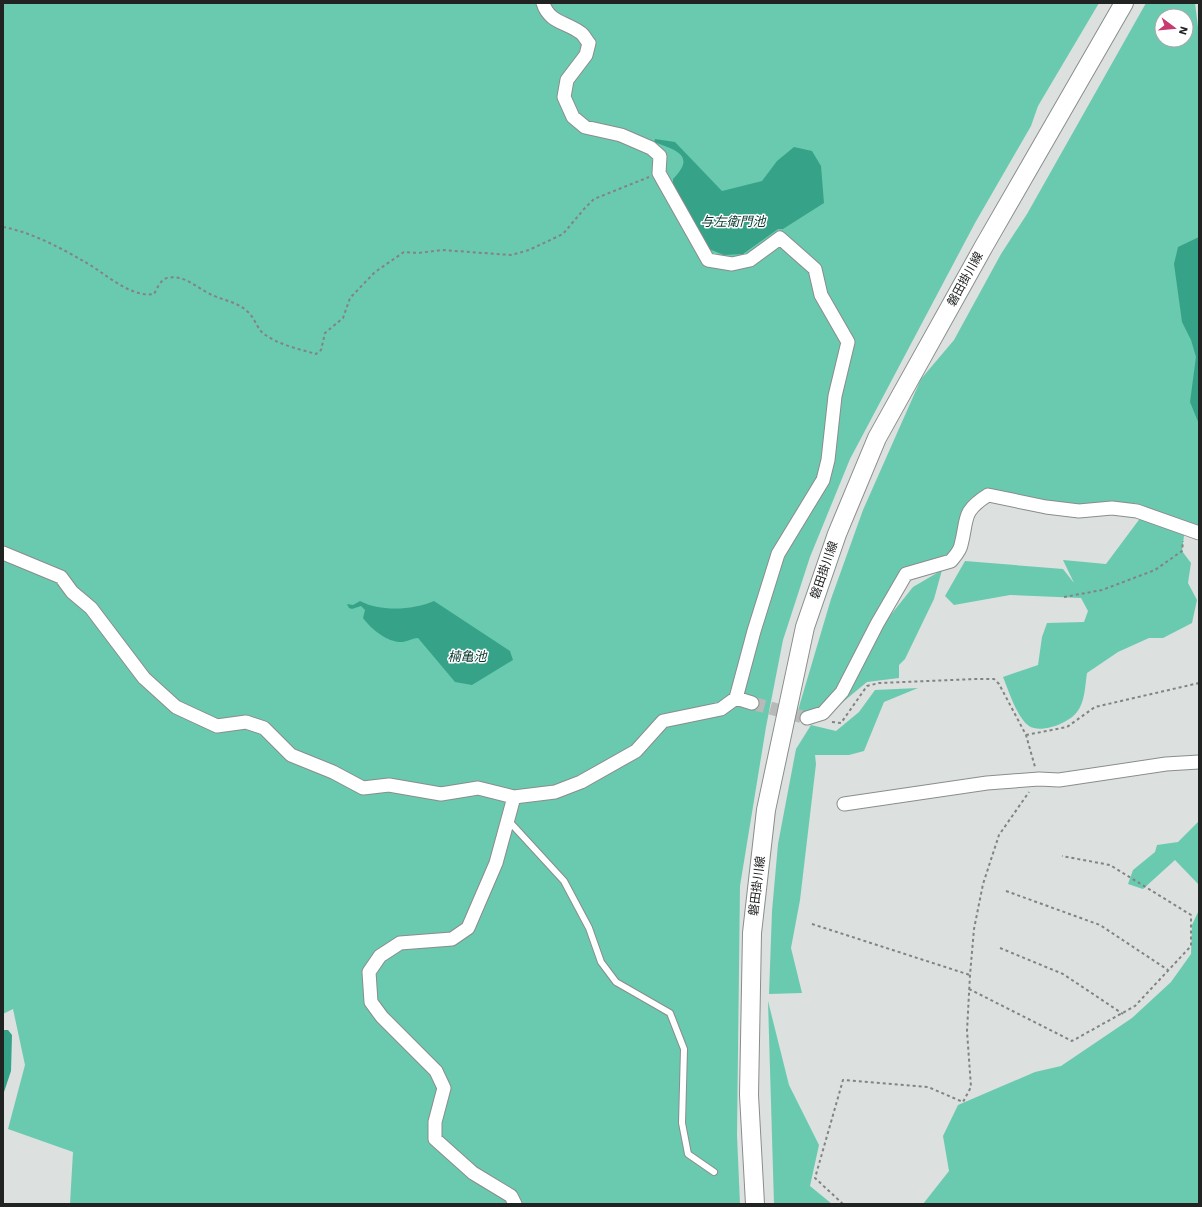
<svg xmlns="http://www.w3.org/2000/svg" width="1202" height="1207" viewBox="0 0 1202 1207" font-family="'Work Sans','Noto Sans JP',sans-serif">
	<style>
		.green { fill: #6acaaf; fill-rule: evenodd }
		.water { fill: #36a388 }
		.lines { fill: none; stroke-linecap: round; stroke-linejoin: round }
		.street-tunnel { stroke: #b7bab8; stroke-width: 13; stroke-dasharray: 13 6; stroke-linecap: butt }
		.lane-casing { stroke: #898d8c; stroke-width: 8 }
		.street-casing { stroke: #898d8c; stroke-width: 15 }
		.secondary-casing { stroke: #898d8c; stroke-width: 20 }
		.path { stroke: #818483; stroke-width: 2; stroke-dasharray: 3 3; stroke-linecap: butt }
		.lane { stroke: #fff; stroke-width: 6 }
		.street { stroke: #fff; stroke-width: 13 }
		.secondary { stroke: #fff; stroke-width: 18 }
		.labels { text-anchor: middle; stroke-width: 3; stroke-linejoin: round; paint-order: stroke }
		.street-label { font-size: 12px; fill: #212222; stroke: #fff }
		.water-label { font-size: 13px; font-style: italic; fill: #04362b; stroke: #fff }
	</style>
	<rect width="100%" height="100%" fill="#dce0de"/>
	<path class="green" d="M3,3H1099L1038,106L1031,126L975,223L850,459L810,557L783,640L766,727L740,886L737,1135L740,1204H70L73,1152L8,1129L25,1065L13,1009L3,1014Z
		M1146,3H1195L1199,35V533L1185,528L1182,551L1191,563L1188,583L1197,600L1192,623L1163,638H1149L1118,652L1087,673C1085,686 1085,702 1077,712C1069,723 1041,734 1029,726C1017,718 1008,689 1003,677L1038,665L1042,637L1047,623L1084,622L1088,611L1081,598L1010,595L954,605L945,596L965,561L1063,569L1074,583L1063,560L1106,564L1144,513L1181,526L1136,503L1079,511L988,495L969,513L951,561L906,574L823,713L796,717L831,599L863,510L921,379L954,340L1001,254L1027,214ZM1162,16H1186V40H1162Z
		M942,570L934,599L905,659L899,665V678L867,682L838,706L877,632L913,587Z
		M918,688L884,702L864,751L849,755H815L816,764L800,900L791,948L802,993L769,994L772,911L778,844L796,749L811,725L836,731L859,712L875,690Z
		M1199,821V885L1175,860L1143,889L1128,884L1133,870L1155,852L1157,845L1178,842Z
		M1199,910V1204H923L949,1171L943,1136L958,1105L1035,1072L1061,1066L1132,1018L1171,982L1191,954L1192,925Z
		M768,1001L789,1085L819,1145L810,1186L832,1204H774Z"/>
	<path class="water" d="M655,139L675,142L722,191L762,181L777,161L794,147L812,151L821,166L824,203L783,229H778L743,254L724,255L709,249L673,195V179C697,155 675,150 654,142Z
		M1199,237V424L1190,402L1196,357L1191,340L1182,322L1174,264L1178,247Z
		M360,601C381,612 413,610 434,601L510,651L513,660L472,685L455,682L418,638C413,638 408,641 403,642C388,643 372,630 363,618L365,610L361,606L352,609L349,608L347,604L353,605Z
		M4,1030H8L12,1035L11,1071L3,1095Z"/>
	<g class="lines">
		<path class="street-tunnel" d="M752,703L807,718"/>
		<g class="lane-casing">
			<path id="lane" d="M508,820L564,881L589,928L601,962L616,982L670,1013L684,1049L682,1123L688,1154L714,1172"/>
		</g>
		<g class="street-casing">
			<path id="street" d="M543,3C549,23 567,22 581,33C584,35 586,40 589,43L586,55L567,80L564,97L573,117L585,127L621,135L651,148L660,156L659,173L708,260L732,264L750,260L780,238L815,269L821,295L848,342L835,396L828,460L823,480L778,554L754,631L736,698
				M3,553L61,577L72,592L91,608L144,678L176,707L217,726L246,722L264,728L291,755L333,772L363,788L389,785L441,794L478,788L514,797
				M807,718L823,713L842,692L877,624L906,574L951,561C955,556 960,551 961,545C968,519 961,512 988,495L1046,507L1079,511L1112,508L1137,511L1199,533
				M844,804L987,783L1039,779L1059,780L1166,764L1199,762
				M515,1204L511,1196L473,1173L435,1139V1122L444,1088L436,1071L382,1017L371,1002L369,972L380,956L400,943L452,939L468,928L496,863L514,797L555,792L581,782L636,751L663,721L721,709L736,698L752,703"/>
		</g>
		<g class="secondary-casing">
			<path id="secondary" d="M755,1204L749,1095L752,933L766,810L805,627L837,534L877,438L984,246L1124,3"/>
		</g>
		<path class="path" d="M3,227C31,232 61,248 85,262C105,273 130,298 154,294C157,289 160,280 167,278C185,274 198,289 212,295C225,301 238,302 248,312C255,318 257,329 264,334C279,345 299,349 316,354L321,350L325,333L343,318L350,298L375,272L404,252L418,253L442,250L511,255L529,250L563,234L584,209L594,199L649,177
			M1064,597L1102,590L1155,570L1182,551L1183,541
			M832,722L841,723L867,686L879,683L976,679H994L999,684L1026,735L1035,767
			M1026,735L1067,727L1095,707L1199,683
			M1006,891L1100,925L1168,970
			M812,924L970,975
			M1000,948L1063,974L1123,1014
			M969,989L1072,1041L1135,1006L1191,946V915L1110,865L1062,856
			M843,1204L815,1178L843,1080L928,1087L963,1102L971,1087L967,1031L970,975L974,929L983,884L999,835L1029,792"/>
		<use href="#lane" class="lane"/>
		<use href="#street" class="street"/>
		<use href="#secondary" class="secondary"/>
	</g>
	<g class="labels">
		<g class="street-label">
			<text transform="translate(965 279) rotate(-61)" y="4">磐田掛川線</text>
			<text transform="translate(824 570) rotate(-71)" y="4">磐田掛川線</text>
			<text transform="translate(757 886) rotate(-83)" y="4">磐田掛川線</text>
		</g>
		<g class="water-label">
			<text x="733" y="226">与左衛門池</text>
			<text x="467" y="661">楠亀池</text>
		</g>
	</g>
	<rect width="1202" height="1207" fill="none" stroke="#212222" stroke-width="8"/>
	<g transform="translate(1174 28) rotate(106)"><circle r="19" fill="#ffffff" stroke="#a6a7a7"/>
	<path d="M0-3L7 15L0 10L-7 15Z" fill="#c63b71"/>
	<text y="-6" font-size="11" font-weight="bold" text-anchor="middle" fill="#212222">N</text>
	</g>
</svg>
